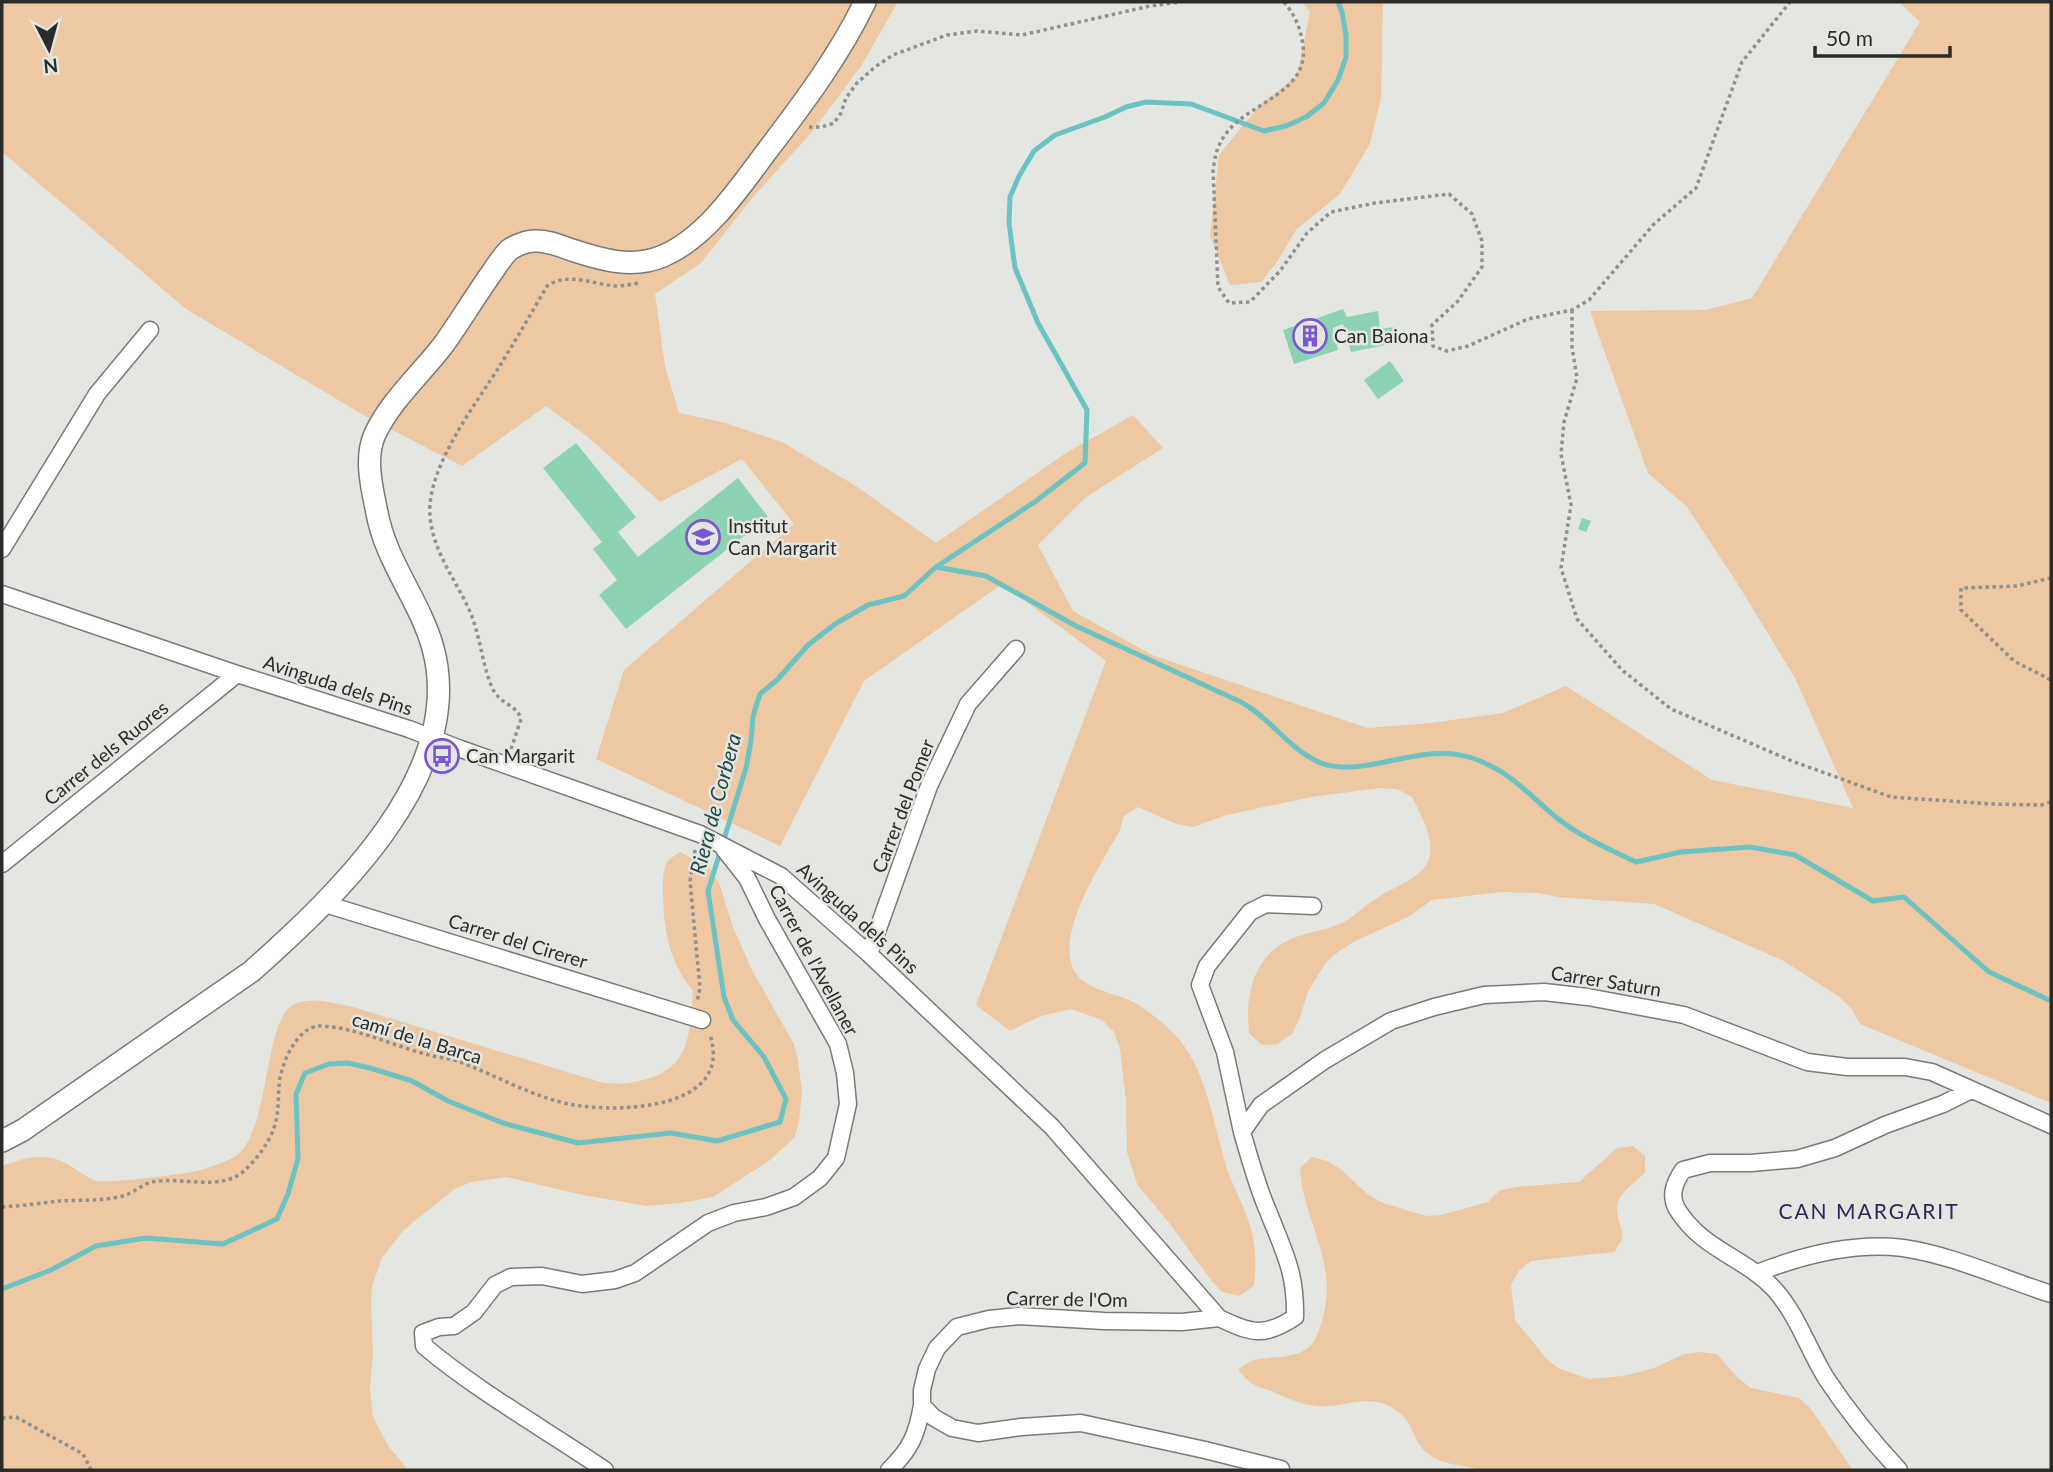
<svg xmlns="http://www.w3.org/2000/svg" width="2053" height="1472" viewBox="0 0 2053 1472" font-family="Lato,sans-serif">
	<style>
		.green { fill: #eec8a2 }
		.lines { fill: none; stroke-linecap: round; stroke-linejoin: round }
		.stream { stroke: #6bc3c3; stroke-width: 5 }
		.building { fill: #8dd3b2 }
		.street-casing { stroke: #797b77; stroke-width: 19 }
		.secondary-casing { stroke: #797b77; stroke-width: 24 }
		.path { stroke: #8f918d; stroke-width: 3.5; stroke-dasharray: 3.5 3.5; stroke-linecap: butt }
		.street { stroke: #fff; stroke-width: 16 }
		.secondary { stroke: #fff; stroke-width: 21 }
		.labels { text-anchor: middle; stroke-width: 5; stroke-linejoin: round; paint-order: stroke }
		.poi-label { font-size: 19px; fill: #2b2c2a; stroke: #e3e6e1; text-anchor: start }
		.street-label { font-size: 19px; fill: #2b2c2a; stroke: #e3e6e1 }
		.water-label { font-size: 21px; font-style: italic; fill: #1f4949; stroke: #e3e6e1 }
		.neighbourhood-label { font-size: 21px; letter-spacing: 2px; fill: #34235d; stroke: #e3e6e1 }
	</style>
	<rect width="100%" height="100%" fill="#e3e6e1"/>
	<path class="green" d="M2,2H898L861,66L812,132L753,197L701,263L655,294L665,367L679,413L726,423L782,442L856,486L936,543L1066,453L1133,415L1163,448L1086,497L1038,545L1073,611L1152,655L1367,728L1431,723L1503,713L1566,686L1712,780L1853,808L1795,678L1739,586L1687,507L1648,473L1590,311L1706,310L1752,298L1920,22L1899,2H2051V1103L1860,1024L1851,1008L1838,996L1782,960L1654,904L1557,897L1538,893L1502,892L1432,900L1408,917L1355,941L1338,952L1326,962L1308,992L1299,1020L1292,1034L1277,1044L1262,1045L1249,1033C1245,995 1253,956 1291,939C1306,932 1323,931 1337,925C1353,919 1363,906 1377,898C1390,889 1406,884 1418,874C1444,854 1423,819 1412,797L1397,789L1381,788L1311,797L1227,815L1193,827L1176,824L1138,807L1124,816L1120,830C1102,863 1053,935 1075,972C1085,989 1114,993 1131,1001C1144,1007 1158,1019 1169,1029C1206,1061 1213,1124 1227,1169C1235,1192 1249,1214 1253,1238C1256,1254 1256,1270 1254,1286L1239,1296L1222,1292L1211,1280L1170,1224L1137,1184L1127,1152L1126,1100L1120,1049L1114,1032L1102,1020L1071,1009L1041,1016L1010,1031L976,1005L1106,661L1002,584L864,681L780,846L596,759L624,670L794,524L742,459L660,502L588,437L546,406L462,466L365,416L186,309L2,152Z
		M1302,2H1383L1381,98L1370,144L1340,194L1296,230L1277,262L1261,282L1230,285L1210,236L1219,155L1259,106L1297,76L1310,12Z
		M680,852L711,869L719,883L733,927L752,970L794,1044L798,1060L802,1092L799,1123L794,1138L770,1160L713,1197L680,1203L646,1206L578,1194L507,1177L472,1182L456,1188L417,1219L403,1231L382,1258L372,1286L371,1304L373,1353L370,1387L373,1417L389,1447L408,1470H2V1166C19,1159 41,1153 59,1160C72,1165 83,1176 96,1181C105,1184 186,1174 197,1171C210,1167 226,1163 237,1155C271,1128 263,1017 295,1004C314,996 334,1004 353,1007L600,1082C615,1085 628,1084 643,1080C692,1068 689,1033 693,991C668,961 663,926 663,889C663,880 663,870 667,862C670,858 676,855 680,852Z
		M1633,1146L1645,1156V1172C1637,1182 1617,1193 1617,1208C1617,1218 1622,1228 1623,1238L1614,1252L1531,1261L1519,1271L1511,1285L1515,1320L1546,1358L1558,1368L1589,1379L1623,1376L1654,1368L1684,1354L1700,1352L1717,1354L1738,1378L1751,1388L1799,1398L1810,1408L1853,1470H1483C1464,1465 1443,1466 1427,1453C1409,1438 1416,1418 1387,1405C1363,1395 1342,1408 1318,1406C1299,1405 1285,1396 1268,1390C1263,1388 1257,1387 1253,1384C1247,1381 1242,1374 1238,1369C1242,1367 1247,1363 1251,1361C1270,1355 1297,1361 1312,1344C1316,1339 1319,1330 1321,1324C1341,1264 1303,1223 1300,1168L1312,1157L1327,1161L1342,1170L1367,1194L1383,1203L1426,1216L1441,1215L1488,1202L1499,1191L1515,1187L1579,1182L1617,1148Z"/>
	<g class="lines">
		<path class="stream" d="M936,567L986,576L1076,626L1241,702C1271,718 1289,750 1321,763C1366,780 1422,739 1475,759C1511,772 1528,794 1557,818C1581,837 1609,849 1636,862L1681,852L1750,847L1795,855L1873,901L1904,897L1989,972L2051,1001
			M2,1289L51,1270L96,1246L146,1238L223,1244L277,1219L288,1194L298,1158L296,1094L305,1073L329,1064L348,1063L370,1068L412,1081L448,1101L503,1123L578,1143L671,1133L717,1141L780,1122L786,1099L764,1057L733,1020L724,997L708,891L746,768L751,741L753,716L760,694L777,680L808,645L835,624L868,605L904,596L936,567L1036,501L1085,463L1087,410L1038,323L1015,268L1009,223L1010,197L1019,176L1034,151L1055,135L1105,117L1126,107L1146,102L1191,104L1264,131L1286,126L1306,117L1324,103L1338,80L1346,57V35L1342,12L1338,2"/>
	</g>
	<path class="building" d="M1343,309L1347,317L1378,311L1380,329L1394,327L1395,343L1351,352L1343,324L1333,328L1338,350L1294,364L1283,330Z
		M1390,361L1404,381L1378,399L1364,380Z
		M576,443L636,517L618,532L638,557L738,478L768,517L626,629L599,595L617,580L593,549L602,542L543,468Z
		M1582,518L1591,521L1586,532L1578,529Z"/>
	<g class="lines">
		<g class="street-casing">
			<path id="street" d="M2,549L97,394L150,330
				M2,594L237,674L409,729L458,748L700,834L781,876L869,954L1052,1127L1219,1318C1251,1333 1264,1338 1295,1317C1296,1272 1284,1252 1268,1211C1257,1186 1250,1159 1242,1132L1261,1105L1325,1060L1391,1021L1434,1007L1484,995L1544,992L1588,997L1684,1015L1807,1062L1847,1067H1905L1932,1072L2051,1125
				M2,864L237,674
				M322,903L702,1020
				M869,954L929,786L968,704L1016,649
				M1242,1132L1225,1052L1200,985L1207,966L1250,912L1266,904L1313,906
				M1757,1273C1803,1255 1853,1242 1903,1248C1952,1255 2004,1279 2051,1294
				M1219,1318L1182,1322L1104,1321L1019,1316L989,1319L957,1327L937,1348L927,1369L922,1390V1405L933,1417L952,1428L978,1433L1021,1427L1081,1423L1205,1450L1281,1469
				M605,1470C545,1429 480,1393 424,1346L423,1333L439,1327L454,1326L474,1312L495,1285L511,1277L542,1276L582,1284L615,1280L635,1273L708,1223L734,1213L766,1207L794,1197L820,1178L836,1158L848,1104L845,1073L838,1044L767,919L747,878L724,849
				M889,1470C911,1449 917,1434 922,1405
				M1899,1470C1873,1442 1847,1410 1826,1378C1808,1349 1798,1316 1775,1290C1745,1257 1702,1250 1677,1209C1669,1195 1675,1182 1683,1170L1710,1163H1751L1797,1159L1835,1148L1885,1125L1943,1104L1971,1090"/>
		</g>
		<g class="secondary-casing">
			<path id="secondary" d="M2,1141L23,1130L252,971C336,896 467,774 433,648C420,601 386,562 377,513C372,488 364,458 375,434C391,400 422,373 444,344C461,320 476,295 493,271C497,265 503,256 509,250C514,246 527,241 534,241C547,240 560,246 572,250C602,260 633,269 663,256C708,237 741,185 770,147C805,101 840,54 865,2"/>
		</g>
		<path class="path" d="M1284,2C1295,15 1301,29 1303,46C1309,94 1248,102 1225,135C1217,146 1215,157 1213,170L1218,287L1229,303L1250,302L1280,271L1307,233L1331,212L1375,203L1449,194L1472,214L1482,241V267L1458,301L1432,325L1433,346L1447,351L1468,346L1528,319L1572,310L1589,300L1654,224L1696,188L1742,62L1790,2
			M809,127H822L834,123L841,113L846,98L857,83L875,67L893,55L947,35L977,31L1022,35L1150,6L1180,2
			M1572,310V347L1577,378L1564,422L1561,454L1571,505L1561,568L1577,619L1622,670L1671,709L1792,761L1891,797L1992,804L2041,805L2051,802
			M2051,578L2017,586L1961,588V610L2014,661L2051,680
			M511,749L521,719C515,702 499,706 491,685C482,662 480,637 471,614C457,581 433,553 430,516C426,468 476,404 501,364C517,338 532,312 547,286C569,271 593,285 617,286C625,286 632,284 639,283
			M695,850L690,881L700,988L697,1002
			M2,1207C21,1206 41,1203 60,1201C80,1200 104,1201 123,1196C134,1193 142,1184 152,1182C181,1176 220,1192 244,1171C257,1159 268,1144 274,1128C279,1113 278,1100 279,1086C280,1066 297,1024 322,1026C358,1028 394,1046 429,1055C439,1058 450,1058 460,1062C498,1076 534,1098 574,1105C621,1113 734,1109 710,1035
			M2,1418L16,1417L83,1454L91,1470"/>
		<use href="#street" class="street"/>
		<use href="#secondary" class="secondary"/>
	</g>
	<defs>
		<g id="building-ring" transform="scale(1.75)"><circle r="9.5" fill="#e3e6e1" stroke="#7a56d0" stroke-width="1.5"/><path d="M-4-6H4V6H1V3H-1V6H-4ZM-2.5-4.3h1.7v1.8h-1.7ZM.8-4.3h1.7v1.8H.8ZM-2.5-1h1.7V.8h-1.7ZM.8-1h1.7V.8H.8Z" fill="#7a56d0"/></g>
		<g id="school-ring" transform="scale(1.75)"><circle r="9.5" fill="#e3e6e1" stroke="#7a56d0" stroke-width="1.5"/><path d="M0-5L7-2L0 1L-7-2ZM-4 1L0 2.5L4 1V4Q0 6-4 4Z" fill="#7a56d0"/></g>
		<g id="bus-ring" transform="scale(1.75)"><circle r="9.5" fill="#e3e6e1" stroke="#7a56d0" stroke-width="1.5"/><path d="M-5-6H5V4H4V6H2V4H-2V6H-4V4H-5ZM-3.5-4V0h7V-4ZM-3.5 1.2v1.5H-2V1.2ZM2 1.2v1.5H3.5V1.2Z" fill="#7a56d0"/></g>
	</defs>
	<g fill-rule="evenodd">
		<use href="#building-ring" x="1310" y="336"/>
		<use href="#school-ring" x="703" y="537"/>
		<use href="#bus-ring" x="442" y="756"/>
	</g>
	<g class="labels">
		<g class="poi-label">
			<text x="1334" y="343">Can Baiona</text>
			<text x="728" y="533">Institut<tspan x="728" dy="22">Can Margarit</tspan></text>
			<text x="466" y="763">Can Margarit</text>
		</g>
		<g class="street-label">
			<text transform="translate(338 685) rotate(18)" y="7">Avinguda dels Pins</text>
			<text transform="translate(106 753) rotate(-39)" y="7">Carrer dels Ruores</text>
			<text transform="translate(903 806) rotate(-69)" y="7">Carrer del Pomer</text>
			<text transform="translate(858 918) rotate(42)" y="7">Avinguda dels Pins</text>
			<text transform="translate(518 941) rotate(17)" y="7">Carrer del Cirerer</text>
			<text transform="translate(814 960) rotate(62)" y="7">Carrer de l'Avellaner</text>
			<text transform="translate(1606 981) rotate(9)" y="7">Carrer Saturn</text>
			<text transform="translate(417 1038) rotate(17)" y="7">camí de la Barca</text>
			<text transform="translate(1067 1299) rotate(1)" y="7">Carrer de l'Om</text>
		</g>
		<g class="water-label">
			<text transform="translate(716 804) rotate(-75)" y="7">Riera de Corbera</text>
		</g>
		<g class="neighbourhood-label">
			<text x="1869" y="1219">CAN MARGARIT</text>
		</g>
	</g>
	<rect width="2053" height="1472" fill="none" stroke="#2b2c2a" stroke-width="7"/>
	<g transform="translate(49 49) rotate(174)" stroke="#e3e6e1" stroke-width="5" paint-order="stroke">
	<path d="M0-5L12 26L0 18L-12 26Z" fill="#2b2c2a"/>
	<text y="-10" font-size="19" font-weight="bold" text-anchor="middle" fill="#2b2c2a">N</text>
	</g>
	<path d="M1815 46v10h135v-10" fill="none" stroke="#2b2c2a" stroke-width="3.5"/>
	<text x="1826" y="46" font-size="21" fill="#2b2c2a" stroke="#e3e6e1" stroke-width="5" paint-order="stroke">50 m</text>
</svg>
